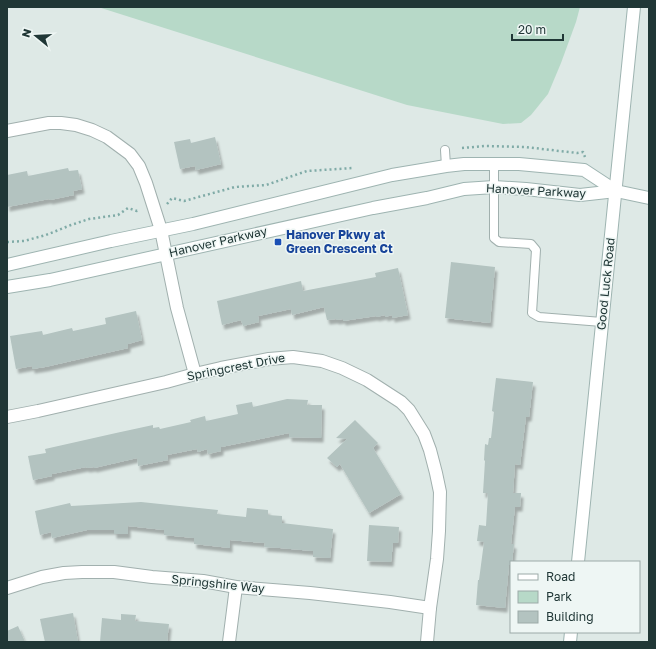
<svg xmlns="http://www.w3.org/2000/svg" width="656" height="649" font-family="'Golos Text',sans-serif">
  <defs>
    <filter id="shadow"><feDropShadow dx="2.5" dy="4.5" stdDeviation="1" flood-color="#0004"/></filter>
  </defs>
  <rect width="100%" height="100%" fill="#dee9e6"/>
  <path fill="#b7d9c8" d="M98 7H580L576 22 561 63 548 94 531 115 521 123 503 124 407 105Z"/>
  <g fill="#b3c3c0" filter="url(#shadow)">
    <path d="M215 137 221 164 196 170 195 166 180 169 174 142 190 139 191 143Z"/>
    <path d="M68 168 69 171 78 170 82 189 73 191 74 195 50 200 49 199 7 207V175L27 171 28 176Z"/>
    <path d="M451 262 495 267 490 323 445 318Z"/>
    <path d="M398 268 408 315 392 318V315L385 317V315L376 317V316L343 321V319L336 320V319L327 320 324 307 292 315 291 309 258 316 259 322 243 326 241 320 222 325 217 301 301 281 303 291 376 277 375 273Z"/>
    <path d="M136 311 142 340 128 344V348L45 367 32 369V366L16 369 10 336 42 331 43 335 72 328 73 331 106 324 105 318Z"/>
    <path d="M496 378 533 382 529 417H526L520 465 515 464 513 493H521L520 507H515L511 544H514L512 562H511V565H509L505 608 476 605 478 580H479L484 542 477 541 479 525 486 526 488 493H483L485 461 484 460 485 444 488 445 489 438H491L494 412 492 411Z"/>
    <path d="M287 399 308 400 307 405H322L321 438 289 437V433L221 447V451L208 454 207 449 198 452 197 449 167 455 168 460 138 466 137 458 94 468V467L87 468 86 467 52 474V476L33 480 28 456 46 453 45 449 116 433 153 425V428L159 427 160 429 191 422 190 420 205 416 206 421 238 414 236 405 252 402 253 407Z"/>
    <path d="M355 420 378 443 373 448 401 494 369 513 340 464 337 467 327 458 347 439 336 438Z"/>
    <path d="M141 502 218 510 217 514 246 517 247 508 268 510V515L282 516V523L333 529 330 558 313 557V551L280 548 264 547 265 543 230 540V548L194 544V538L164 535V530L128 526V534H114V530H87L52 538 51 532 40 535 35 511 70 503 71 506Z"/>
    <path d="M369 525 399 527 398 543H393L391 562 367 561Z"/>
    <path d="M73 613 78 642H45L40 619Z"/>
    <path d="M121 614 136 615 135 621 169 624 167 642H100L102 618 121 620Z"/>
    <path d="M18 626 25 642H7V631Z"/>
  </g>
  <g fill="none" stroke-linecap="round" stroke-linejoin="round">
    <g stroke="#a1b0ae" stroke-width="10">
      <g id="lane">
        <path d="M445 150 446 166"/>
        <path d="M494 164V238L499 242 531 244 536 250 532 313 539 317 602 322"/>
      </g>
    </g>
    <g stroke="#a1b0ae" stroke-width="14">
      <g id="street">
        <path d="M7 131 49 123H61L76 125 92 130 107 137 130 154 139 166 146 183 161 230 177 308 195 374"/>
        <path d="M7 417 38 411 166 382 195 374 221 368 269 359 293 357 322 361 342 368 367 380 401 402 409 410 424 434 430 450 436 473 440 492 439 531 437 559 430 608 427 642"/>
        <path d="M7 588 42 577 64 573 82 572H114L152 577 203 581 236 587 310 593 390 602 430 608"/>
        <path d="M229 642 236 587"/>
      </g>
    </g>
    <g stroke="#9eb4b1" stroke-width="14">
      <g id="secondary">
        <path d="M7 265 111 241 193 224 392 175 446 166 464 164H519L584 170 616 191"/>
        <path d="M7 287 50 280 373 208 427 198 464 189 494 187 526 189 580 195 616 191 649 198"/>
        <path d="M578 562C596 377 616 192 634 7"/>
        <path d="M570 642 571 632"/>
      </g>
    </g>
    <g stroke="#80aba7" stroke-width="2.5" stroke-dasharray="2 3" stroke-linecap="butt">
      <path d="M462 148 485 146 525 147 577 153 583 152 585 157"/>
      <path d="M167 204 172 198 184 201 235 187 266 185 307 171 353 168"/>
      <path d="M7 242 24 241 46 235 71 225 89 219 118 215 128 208 137 211 139 210"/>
    </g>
    <use href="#lane" stroke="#fff" stroke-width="8"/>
    <use href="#street" stroke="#fff" stroke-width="12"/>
    <use href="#secondary" stroke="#fff" stroke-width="12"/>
  </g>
  <rect fill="#1a4fb4" stroke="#eef6f4" stroke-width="1.5" x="274" y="238" width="8" height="8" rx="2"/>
  <g text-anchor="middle" stroke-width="3" stroke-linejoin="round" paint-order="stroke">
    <g font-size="12" fill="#203736" stroke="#eef6f4">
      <text transform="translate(536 191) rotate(3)" y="4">Hanover Parkway</text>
      <text transform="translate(218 242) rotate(-13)" y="4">Hanover Parkway</text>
      <text transform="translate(606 284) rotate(-84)" y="4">Good Luck Road</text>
      <text transform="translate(236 367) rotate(-11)" y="4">Springcrest Drive</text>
      <text transform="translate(218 584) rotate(6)" y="4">Springshire Way</text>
    </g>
    <g font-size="12" font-weight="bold" fill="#164399" stroke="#eef6f4" text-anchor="start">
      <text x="286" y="239">Hanover Pkwy at<tspan x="286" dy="14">Green Crescent Ct</tspan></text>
    </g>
  </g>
  <rect width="656" height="649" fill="none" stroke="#203736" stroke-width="16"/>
  <rect x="510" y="561" width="130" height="72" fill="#eef6f4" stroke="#9caaa8"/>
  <rect x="518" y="574" width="20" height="6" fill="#ffffff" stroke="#9caaa8"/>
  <text x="546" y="581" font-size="12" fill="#203736">Road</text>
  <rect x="518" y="591" width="20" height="12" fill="#b7d9c8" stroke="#9caaa8"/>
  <text x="546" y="601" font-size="12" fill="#203736">Park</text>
  <rect x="518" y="611" width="20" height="12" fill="#b3c3c0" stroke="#9caaa8"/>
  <text x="546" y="621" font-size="12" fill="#203736">Building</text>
  <g transform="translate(36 36) rotate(288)" stroke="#eef6f4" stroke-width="3" paint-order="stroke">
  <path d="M0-3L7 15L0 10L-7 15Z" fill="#203736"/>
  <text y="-6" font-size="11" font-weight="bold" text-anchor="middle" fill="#203736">N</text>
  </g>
  <path d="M512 34v6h51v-6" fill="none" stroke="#203736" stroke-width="2"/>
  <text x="518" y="34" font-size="12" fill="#203736" stroke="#eef6f4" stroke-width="3" paint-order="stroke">20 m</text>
</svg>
